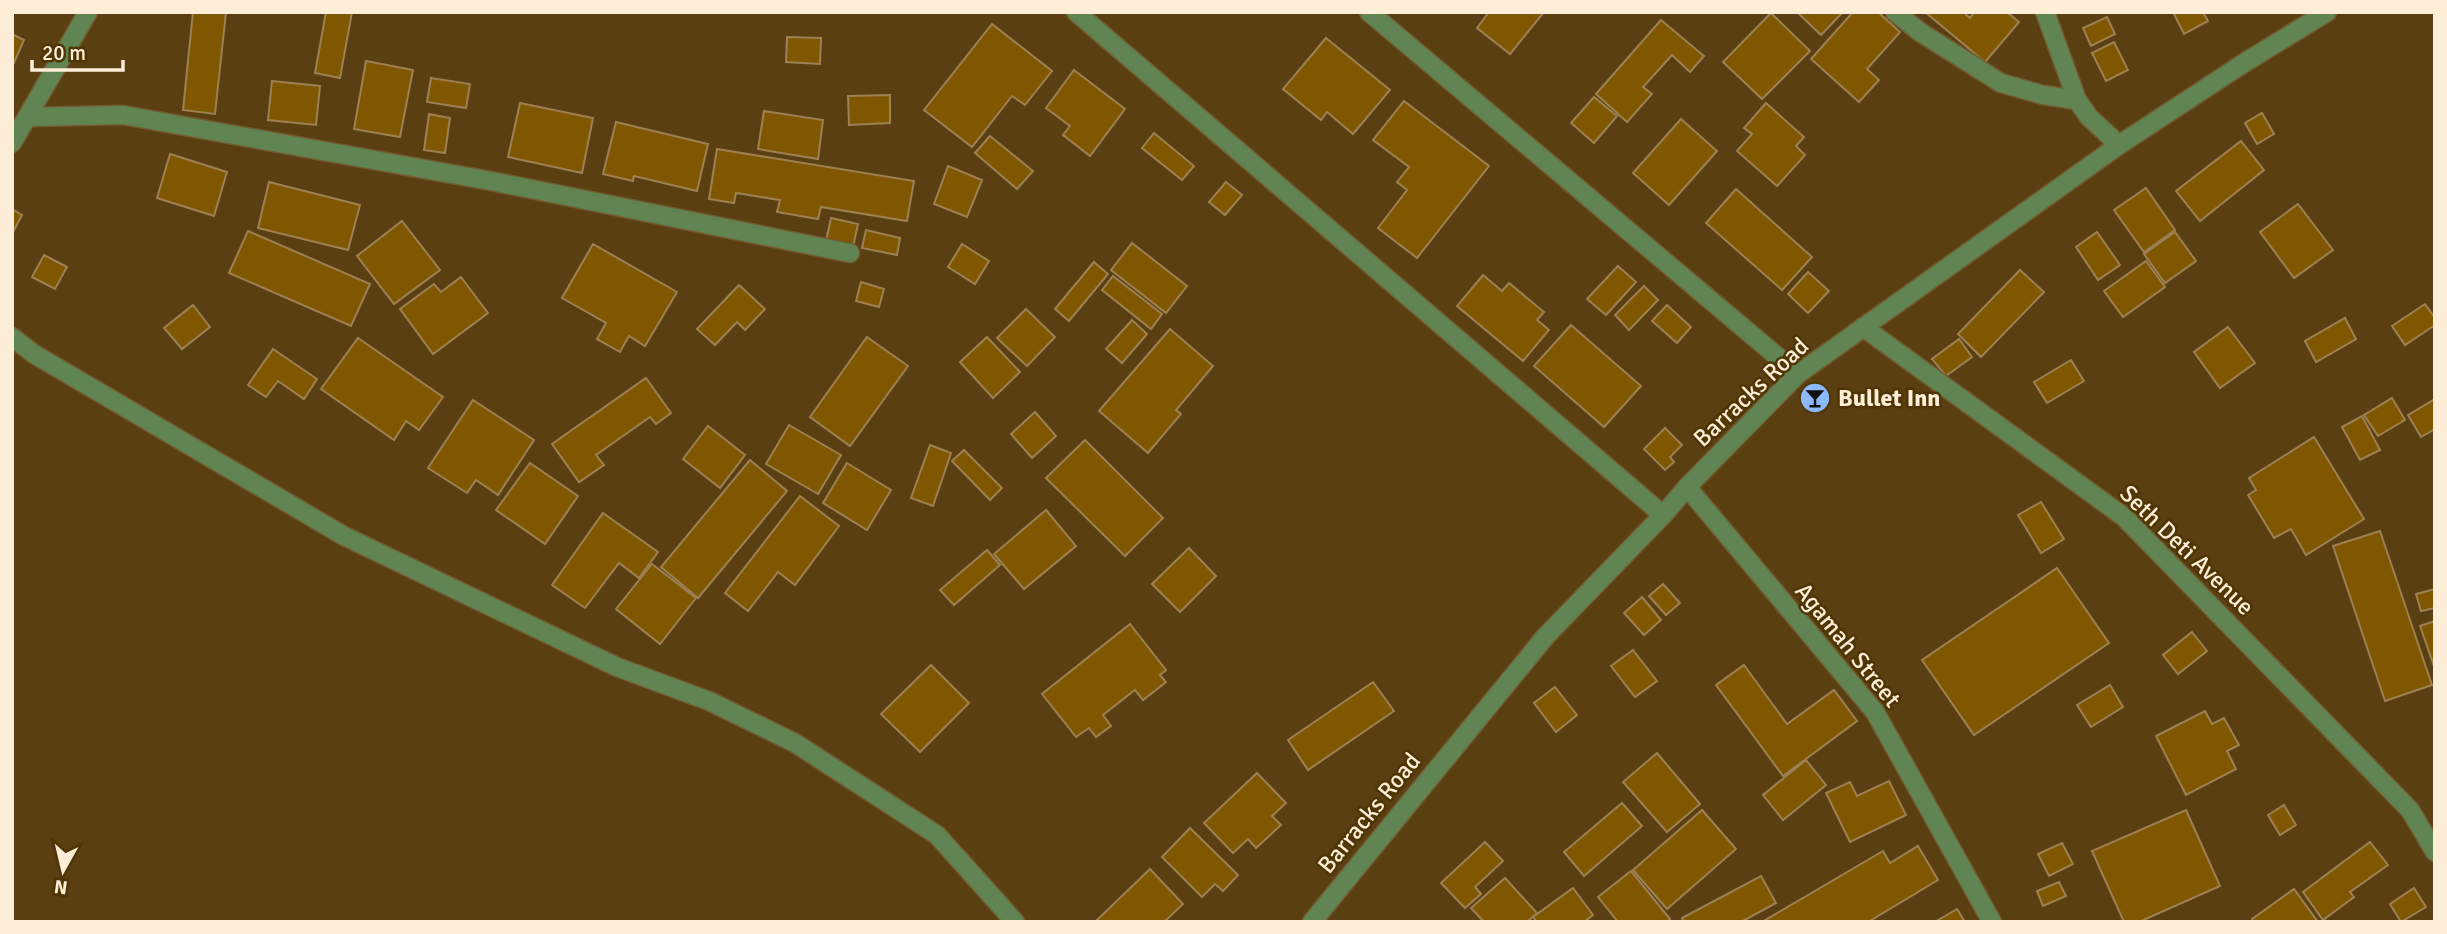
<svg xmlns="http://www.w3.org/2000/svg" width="2447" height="934" font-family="Signika,sans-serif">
  <rect width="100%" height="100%" fill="#593f11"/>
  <g fill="#805701" stroke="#9d8053" stroke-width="2">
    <path d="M193 12H226L215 114 183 110Z"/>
    <path d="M326 12H352L340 78 315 73Z"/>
    <path d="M1489 12H1544L1510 54 1477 28Z"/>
    <path d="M1797 12H1843L1821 35Z"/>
    <path d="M1853 12H1878L1900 32 1867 69 1879 80 1859 102 1811 59Z"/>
    <path d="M1925 12H1963L1970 18 1974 12H2007L2019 22 1985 62Z"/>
    <path d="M2173 12H2203L2208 21 2184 34Z"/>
    <path d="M1771 13 1810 51 1762 99 1723 62Z"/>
    <path d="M2107 17 2115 34 2091 46 2083 28Z"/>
    <path d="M1661 20 1704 56 1690 72 1672 55 1643 87 1652 94 1627 122 1596 94Z"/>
    <path d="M992 24 1052 71 1025 105 1012 96 972 147 924 110Z"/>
    <path d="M12 34 24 40 14 63 12 62Z"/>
    <path d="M787 37 821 38 820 64 786 62Z"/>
    <path d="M1326 38 1390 90 1353 134 1327 112 1321 120 1283 89Z"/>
    <path d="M2114 42 2128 70 2106 81 2092 53Z"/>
    <path d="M366 61 413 70 400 137 354 129Z"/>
    <path d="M1074 70 1125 109 1090 156 1063 135 1070 126 1046 108Z"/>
    <path d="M431 78 470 84 466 108 427 102Z"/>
    <path d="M272 81 320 86 316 125 268 120Z"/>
    <path d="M890 95V123L849 125 848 96Z"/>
    <path d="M1594 97 1617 116 1594 143 1571 123Z"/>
    <path d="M1404 101 1489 166 1417 258 1378 228 1407 190 1397 182 1409 167 1373 140Z"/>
    <path d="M520 103 593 118 582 173 508 157Z"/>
    <path d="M1766 103 1804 137 1796 146 1805 155 1777 186 1737 151 1752 134 1744 128Z"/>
    <path d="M764 111 823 120 818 159 758 149Z"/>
    <path d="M2262 113 2274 134 2257 144 2245 123Z"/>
    <path d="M429 114 450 118 445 153 424 150Z"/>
    <path d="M1681 119 1717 151 1669 205 1633 173Z"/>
    <path d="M616 122 708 144 697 191 634 176 633 181 603 174Z"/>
    <path d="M1154 133 1194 166 1182 180 1142 148Z"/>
    <path d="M990 136 1033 171 1017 189 975 153Z"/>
    <path d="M2241 141 2264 170 2200 221 2176 191Z"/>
    <path d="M717 149 914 181 907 221 821 207 818 219 777 212 780 200 736 193 734 203 709 199Z"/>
    <path d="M170 154 227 172 214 216 157 198Z"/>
    <path d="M948 166 982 180 967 217 934 204Z"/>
    <path d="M269 182 360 205 348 250 258 228Z"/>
    <path d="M1226 182 1242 195 1225 215 1209 202Z"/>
    <path d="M2146 188 2175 230 2144 252 2114 210Z"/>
    <path d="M1736 189 1812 257 1782 290 1706 223Z"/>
    <path d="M2298 204 2333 250 2294 278 2260 232Z"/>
    <path d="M12 209 22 215 12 234Z"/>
    <path d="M831 218 858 224 853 247 826 241Z"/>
    <path d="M402 221 440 270 394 304 357 256Z"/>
    <path d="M866 230 900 238 897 255 862 248Z"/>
    <path d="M248 231 370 284 351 326 229 273Z"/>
    <path d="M2097 232 2120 265 2098 280 2076 247Z"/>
    <path d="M2175 232 2196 261 2165 283 2144 254Z"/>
    <path d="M1132 243 1187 286 1166 313 1111 270Z"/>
    <path d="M593 244 677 292 645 346 629 336 620 352 597 339 606 323 562 298Z"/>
    <path d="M962 244 989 261 975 284 948 267Z"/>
    <path d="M44 255 67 267 55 289 32 277Z"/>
    <path d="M2146 261 2165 287 2123 317 2104 291Z"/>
    <path d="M1094 262 1108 274 1069 321 1055 309Z"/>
    <path d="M1618 266 1636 282 1606 315 1587 299Z"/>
    <path d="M2020 270 2044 292 1981 357 1958 334Z"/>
    <path d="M1808 272 1829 291 1808 313 1788 294Z"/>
    <path d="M1483 275 1502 291 1509 283 1544 312 1537 320 1549 330 1523 361 1457 306Z"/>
    <path d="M1113 276 1162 314 1151 329 1102 290Z"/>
    <path d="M461 277 488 313 433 354 400 309 434 284 441 292Z"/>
    <path d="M861 282 884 289 879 307 856 301Z"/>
    <path d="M739 285 765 309 745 330 737 322 715 345 697 329Z"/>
    <path d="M1644 286 1658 300 1629 330 1615 315Z"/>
    <path d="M2425 304 2435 318V325L2405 345 2392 326Z"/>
    <path d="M193 305 210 327 182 349 164 328Z"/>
    <path d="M1667 305 1691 327 1677 343 1652 321Z"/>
    <path d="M1026 309 1055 337 1027 366 997 338Z"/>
    <path d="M2345 318 2356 339 2316 362 2305 341Z"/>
    <path d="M1132 320 1147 334 1122 363 1106 349Z"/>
    <path d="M1571 325 1641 386 1604 427 1534 366Z"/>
    <path d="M2228 327 2255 363 2220 388 2194 352Z"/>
    <path d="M1170 329 1213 366 1176 410 1181 414 1148 453 1099 411Z"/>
    <path d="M867 337 908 366 850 446 810 417Z"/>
    <path d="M987 337 1020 372 993 398 960 362Z"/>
    <path d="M358 338 443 397 419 430 406 421 394 440 321 389Z"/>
    <path d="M1959 339 1972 357 1946 376 1932 359Z"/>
    <path d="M273 349 317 379 304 399 278 381 266 397 248 385Z"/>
    <path d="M2071 360 2084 381 2047 403 2034 382Z"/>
    <path d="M646 378 671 413 656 424 650 417 596 455 604 465 579 482 552 444Z"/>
    <path d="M2392 398 2405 420 2378 436 2364 415Z"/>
    <path d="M2435 399V429L2421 437 2408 415Z"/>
    <path d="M473 400 534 440 498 495 476 480 467 493 428 468Z"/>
    <path d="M1035 412 1056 436 1032 458 1011 434Z"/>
    <path d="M2362 416 2380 450 2360 460 2342 427Z"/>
    <path d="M789 425 841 455 818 494 766 464Z"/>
    <path d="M708 426 745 455 720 488 683 459Z"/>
    <path d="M1665 428 1682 445 1670 457 1674 462 1665 470 1644 449Z"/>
    <path d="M2314 437 2364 519 2306 555 2291 529 2274 538 2248 495 2256 490 2249 478Z"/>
    <path d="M1085 440 1163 518 1125 556 1046 478Z"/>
    <path d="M930 445 951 453 933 506 911 498Z"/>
    <path d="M964 450 1002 488 990 500 952 461Z"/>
    <path d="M750 460 787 491 698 598 661 567Z"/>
    <path d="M530 463 578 496 545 544 496 510Z"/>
    <path d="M847 463 891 490 867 530 823 503Z"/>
    <path d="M800 496 839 526 795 585 778 572 748 611 725 593Z"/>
    <path d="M2041 502 2064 539 2041 553 2018 515Z"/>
    <path d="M1046 510 1076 546 1024 589 994 554Z"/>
    <path d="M603 513 658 552 639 578 619 563 585 608 552 585Z"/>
    <path d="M2380 531 2432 685 2385 701 2333 546Z"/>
    <path d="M1189 548 1216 576 1180 612 1152 584Z"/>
    <path d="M987 550 1000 565 954 605 940 590Z"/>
    <path d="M652 564 696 598 660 644 616 609Z"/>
    <path d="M2057 568 2109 643 1974 735 1922 660Z"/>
    <path d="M1663 584 1680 603 1666 615 1649 596Z"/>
    <path d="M2435 589V608L2421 611 2416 594Z"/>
    <path d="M1642 597 1661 620 1644 635 1624 613Z"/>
    <path d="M2435 621V669L2420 626Z"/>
    <path d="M1130 624 1166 670 1160 675 1166 682 1143 700 1135 690 1103 715 1111 726 1096 737 1089 728 1076 737 1042 694Z"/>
    <path d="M2192 632 2207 651 2178 674 2163 655Z"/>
    <path d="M1633 650 1657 681 1635 697 1611 666Z"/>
    <path d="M931 665 969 703 920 752 881 714Z"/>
    <path d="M1744 665 1787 724 1834 690 1857 721 1783 776 1716 685Z"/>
    <path d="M1373 682 1394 711 1308 770 1288 740Z"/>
    <path d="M2110 685 2123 707 2091 727 2077 705Z"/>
    <path d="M1555 687 1577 715 1556 732 1534 703Z"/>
    <path d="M2205 711 2212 724 2224 718 2239 745 2227 751 2236 769 2186 795 2156 736Z"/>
    <path d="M1657 753 1700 804 1667 832 1623 782Z"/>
    <path d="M1806 760 1826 785 1783 820 1763 795Z"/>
    <path d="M1257 773 1286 803 1272 816 1281 825 1256 848 1248 839 1233 853 1204 823Z"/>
    <path d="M1889 781 1906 815 1850 842 1826 793 1850 782 1857 796Z"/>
    <path d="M1622 803 1642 826 1584 876 1564 852Z"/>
    <path d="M2284 805 2296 825 2280 835 2268 815Z"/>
    <path d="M1702 810 1736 849 1667 909 1633 870Z"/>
    <path d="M2186 810 2220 886 2139 922H2124L2092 851Z"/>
    <path d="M1190 828 1238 875 1223 891 1215 884 1202 897 1162 857Z"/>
    <path d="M1485 842 1503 861 1475 887 1481 894 1465 908 1441 883Z"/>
    <path d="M2370 842 2388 865 2350 892 2354 897 2323 920 2303 892Z"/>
    <path d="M2062 843 2073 864 2049 876 2038 854Z"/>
    <path d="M1918 846 1938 880 1868 922H1762L1883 851 1890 863Z"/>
    <path d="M1150 869 1183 904 1164 922H1095Z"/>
    <path d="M1631 871 1670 919 1667 922H1618L1598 897Z"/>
    <path d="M1761 876 1776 903 1741 922H1684L1682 918Z"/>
    <path d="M1505 878 1537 913 1527 922H1484L1471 908Z"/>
    <path d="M2059 882 2066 896 2043 906 2037 891Z"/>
    <path d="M1573 888 1593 915 1584 922H1537L1533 917Z"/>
    <path d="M2414 888 2426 907 2401 922 2390 904Z"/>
    <path d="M2294 889 2318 922H2254L2252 919Z"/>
    <path d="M1957 909 1965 922H1935Z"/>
  </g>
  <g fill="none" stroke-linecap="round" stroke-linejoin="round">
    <g stroke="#735b31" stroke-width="21">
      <g id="minor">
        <path d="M1076 12 1663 515"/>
        <path d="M1369 12 1798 374"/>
        <path d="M1895 12 1920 32 2001 83 2043 95 2077 100"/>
        <path d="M2045 12 2077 100 2089 117 2119 145"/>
        <path d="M28 117 123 115 491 181 850 253"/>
        <path d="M12 143 88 12"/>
        <path d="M1863 327 2124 517 2410 810 2435 852"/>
        <path d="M12 337 34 354 344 536 617 667 709 701 795 743 937 835 1015 922"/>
        <path d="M1687 487 1875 712 1992 922"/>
        <path d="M1312 922 1545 637 1663 515 1687 487 1798 374 2119 145 2244 63 2327 12"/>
      </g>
    </g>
    <use href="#minor" stroke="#608553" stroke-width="18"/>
  </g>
  <defs>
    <g id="bar-disc" transform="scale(1.575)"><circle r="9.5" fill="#8bb9fc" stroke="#4e3503"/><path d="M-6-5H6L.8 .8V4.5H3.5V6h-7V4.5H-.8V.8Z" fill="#111"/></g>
  </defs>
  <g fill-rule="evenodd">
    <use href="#bar-disc" x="1815" y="398"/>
  </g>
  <g text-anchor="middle" stroke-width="5" stroke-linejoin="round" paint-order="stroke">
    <g font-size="24" fill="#feeed7" stroke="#4e3503">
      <text transform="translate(1751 392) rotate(-43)" y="8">Barracks Road</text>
      <text transform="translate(2187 550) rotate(44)" y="8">Seth Deti Avenue</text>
      <text transform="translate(1848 645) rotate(51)" y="8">Agamah Street</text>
      <text transform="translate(1369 813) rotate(-51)" y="8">Barracks Road</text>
    </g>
    <g font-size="24" font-weight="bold" fill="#feeed7" stroke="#4e3503" text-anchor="start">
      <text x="1838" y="406">Bullet Inn</text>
    </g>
  </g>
  <rect width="2447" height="934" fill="none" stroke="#feeed7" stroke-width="28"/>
  <g transform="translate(63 871) rotate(188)" stroke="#4e3503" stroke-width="5" paint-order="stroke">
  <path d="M0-5L12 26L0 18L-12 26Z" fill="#feeed7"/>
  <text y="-10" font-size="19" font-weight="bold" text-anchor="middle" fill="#feeed7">N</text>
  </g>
  <path d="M32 60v10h91v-10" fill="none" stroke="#feeed7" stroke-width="3.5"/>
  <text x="42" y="60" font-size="21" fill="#feeed7" stroke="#4e3503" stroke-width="5" paint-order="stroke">20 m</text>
</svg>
